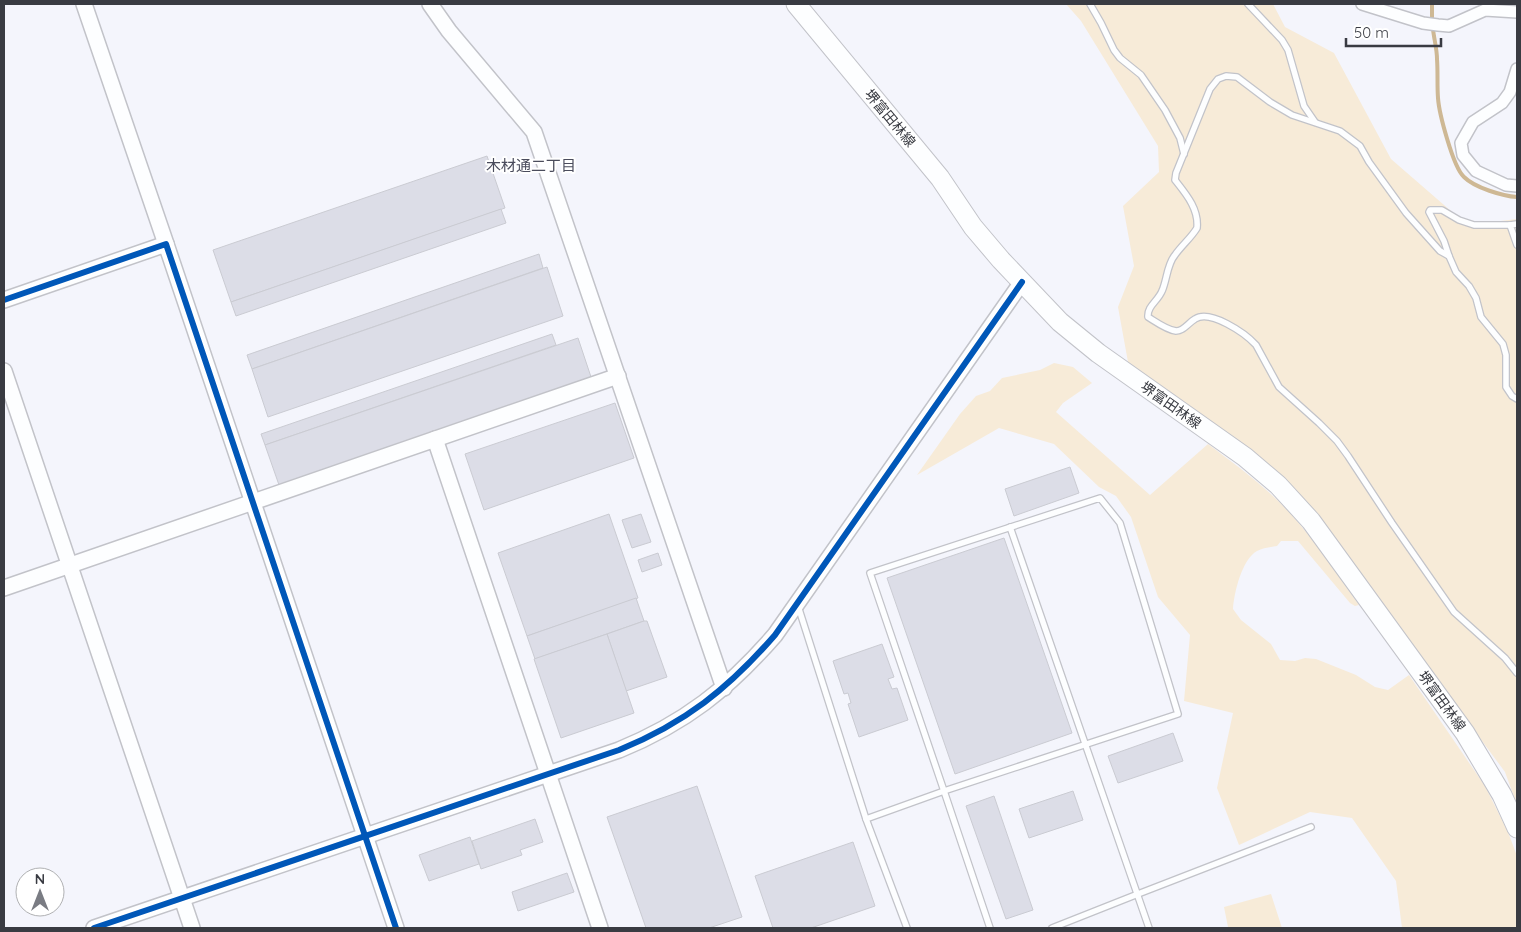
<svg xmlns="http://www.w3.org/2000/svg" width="1521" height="932" font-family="Quicksand,'Noto Sans JP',sans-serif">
  <rect width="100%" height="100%" fill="#f4f5fc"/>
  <g fill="#f7ebd8">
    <path d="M1066 4H1273L1285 27 1334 53 1391 159 1459 218 1484 223 1517 219V805L1505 772 1356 571 1215 425 1128 362 1118 307 1134 266 1123 206 1159 172 1158 146 1081 21Z"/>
    <path d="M1054 363 1073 367 1092 383 1063 403 1056 412 1150 495 1208 444C1236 465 1266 487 1290 513 1316 542 1337 574 1359 605L1355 606 1350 603 1298 541H1281L1277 546C1271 547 1263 548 1257 551 1242 559 1234 593 1233 609L1241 620 1271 644 1280 660 1295 661 1305 658 1316 659 1356 675 1375 687 1388 690 1409 675 1485 786 1508 832 1517 856V928H1402L1396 881 1352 818 1310 812 1239 845 1217 788 1233 713 1184 701 1190 635 1158 597 1131 517 1116 496 1099 487 1054 444 999 428 917 475 960 414 976 396 990 391 1002 378 1040 370Z"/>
    <path d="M1271 894 1282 928H1227L1228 927 1224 907Z"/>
  </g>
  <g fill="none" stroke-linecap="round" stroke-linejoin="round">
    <g stroke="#ceb894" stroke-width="4">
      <path d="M1432 4V22"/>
      <path d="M1433 29C1434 39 1437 49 1437 59 1438 72 1437 85 1438 98 1439 113 1453 167 1464 177 1475 188 1503 196 1517 197"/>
    </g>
  </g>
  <g fill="#dcdde7" stroke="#cacbd2">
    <path d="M487 156 505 208 231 302 213 250Z"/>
    <path d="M501 209 506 223 236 316 231 302Z"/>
    <path d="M539 254 543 268 252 369 247 355Z"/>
    <path d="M547 267 563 316 268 417 252 369Z"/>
    <path d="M552 334 556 345 265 445 261 434Z"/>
    <path d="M578 338 591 377 279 485 265 445Z"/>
    <path d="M615 403 634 458 484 510 465 454Z"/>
    <path d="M1070 467 1079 493 1014 516 1005 489Z"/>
    <path d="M609 514 638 598 527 636 498 553Z"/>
    <path d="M641 514 651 542 632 548 622 520Z"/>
    <path d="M1004 538 1072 733 955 774 887 578Z"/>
    <path d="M658 553 662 565 642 572 638 560Z"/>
    <path d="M636 598 644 621 535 659 527 636Z"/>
    <path d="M644 621H647L667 677 626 691 607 634Z"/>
    <path d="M607 634 634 713 561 738 534 659Z"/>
    <path d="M882 644 894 677 888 679 892 689 897 688 908 720 859 737 848 704 851 703 848 693 844 694 833 661Z"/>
    <path d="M1173 733 1183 761 1118 783 1108 756Z"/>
    <path d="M697 786 742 917 709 928H646L607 817Z"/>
    <path d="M1073 791 1083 820 1029 838 1019 809Z"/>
    <path d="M994 796 1033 910 1006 919 966 806Z"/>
    <path d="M535 819 543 842 520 850 522 855 481 869 472 841Z"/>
    <path d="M470 837 479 864 429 881 419 855Z"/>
    <path d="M853 842 875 906 811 928H773L755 876Z"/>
    <path d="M567 873 574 892 518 911 512 892Z"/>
  </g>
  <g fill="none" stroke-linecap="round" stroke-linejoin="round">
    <g stroke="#c2c3c9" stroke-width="8">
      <g id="service">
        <path d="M1090 4 1101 23 1114 50 1120 58 1141 75 1165 110 1180 138 1184 154"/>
        <path d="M1248 4 1282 40 1288 50 1304 106 1315 122"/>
        <path d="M1517 224 1510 225 1517 245"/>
        <path d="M1449 256 1444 241 1429 212 1430 210H1442L1459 220 1474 225H1510"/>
        <path d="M1517 399 1512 396 1506 387V355L1503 344 1481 317 1476 298 1469 286 1456 272 1449 256 1440 251 1406 213 1369 162 1360 146 1340 131 1292 115 1270 102 1237 77 1226 76 1218 79 1210 89 1176 173 1175 180C1186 194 1199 209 1197 228 1191 238 1182 245 1175 255 1167 264 1167 280 1162 291 1158 301 1147 306 1148 317 1156 322 1167 330 1176 331 1184 331 1188 323 1195 319 1210 309 1245 333 1256 345L1279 387 1319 423 1337 441 1348 456 1392 523 1454 612 1505 658 1517 673"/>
        <path d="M1100 498 1120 523 1178 714 944 791 870 573Z"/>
        <path d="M1010 527 1149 928"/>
        <path d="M798 606 866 819 907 928"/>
        <path d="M866 819 944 791 990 928"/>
        <path d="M1052 928 1138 894 1311 827"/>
      </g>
    </g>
    <g stroke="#c2c3c9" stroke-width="14">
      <g id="minor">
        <path d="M1362 4 1423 23 1438 25 1449 26 1485 10 1517 12"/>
        <path d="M1517 69 1510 92 1502 103 1473 122 1461 143 1463 155 1476 171 1506 185 1517 186"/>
      </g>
    </g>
    <g stroke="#c2c3c9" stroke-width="18">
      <g id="tertiary">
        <path d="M84 4 166 244"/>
        <path d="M430 4 449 31 534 132 724 688"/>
        <path d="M4 300 166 244 396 928"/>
        <path d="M4 371 192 928"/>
        <path d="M435 439 600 928"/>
        <path d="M4 588 618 376"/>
        <path d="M94 928 619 750C685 723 728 689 775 635L1022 282"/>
      </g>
    </g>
    <g stroke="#c2c3c9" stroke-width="21">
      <path id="primary" d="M796 4 940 178 973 227 1001 260 1060 322 1098 353 1245 457 1278 485 1311 521 1465 733 1502 795 1517 828"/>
    </g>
    <use href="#service" stroke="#fdfeff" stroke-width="5.5"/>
    <use href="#minor" stroke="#fdfeff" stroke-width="11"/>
    <use href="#tertiary" stroke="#fdfeff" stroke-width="15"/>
    <use href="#primary" stroke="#fdfeff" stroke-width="19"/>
    <g stroke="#fff" stroke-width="9">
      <g id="cycleway">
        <path d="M4 300 166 244 396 928"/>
        <path d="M94 928 619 750C685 723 728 689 775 635L1022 282"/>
      </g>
    </g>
    <use href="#cycleway" stroke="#0057b8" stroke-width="6"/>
  </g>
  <g text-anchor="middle" stroke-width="4" stroke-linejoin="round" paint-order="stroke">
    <g font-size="14" fill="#393b42" stroke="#fff">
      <text transform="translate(890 118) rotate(50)" y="5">堺富田林線</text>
      <text transform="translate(1171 405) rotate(35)" y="5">堺富田林線</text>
      <text transform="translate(1442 701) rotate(54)" y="5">堺富田林線</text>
    </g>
    <g font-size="15" fill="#4a4c5c" stroke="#fff">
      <text x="531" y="171">木材通二丁目</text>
    </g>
  </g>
  <rect width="1521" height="932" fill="none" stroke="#393b42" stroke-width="10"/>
  <g transform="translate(40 892)"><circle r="24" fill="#ffffff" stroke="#b0b1b3"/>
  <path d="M0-4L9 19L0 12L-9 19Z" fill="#7a7c83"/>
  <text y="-8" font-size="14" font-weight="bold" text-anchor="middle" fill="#393b42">N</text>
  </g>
  <path d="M1346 38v8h95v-8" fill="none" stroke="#393b42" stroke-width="2.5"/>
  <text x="1354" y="38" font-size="15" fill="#393b42" stroke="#ffffff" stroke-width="4" paint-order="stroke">50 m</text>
</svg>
